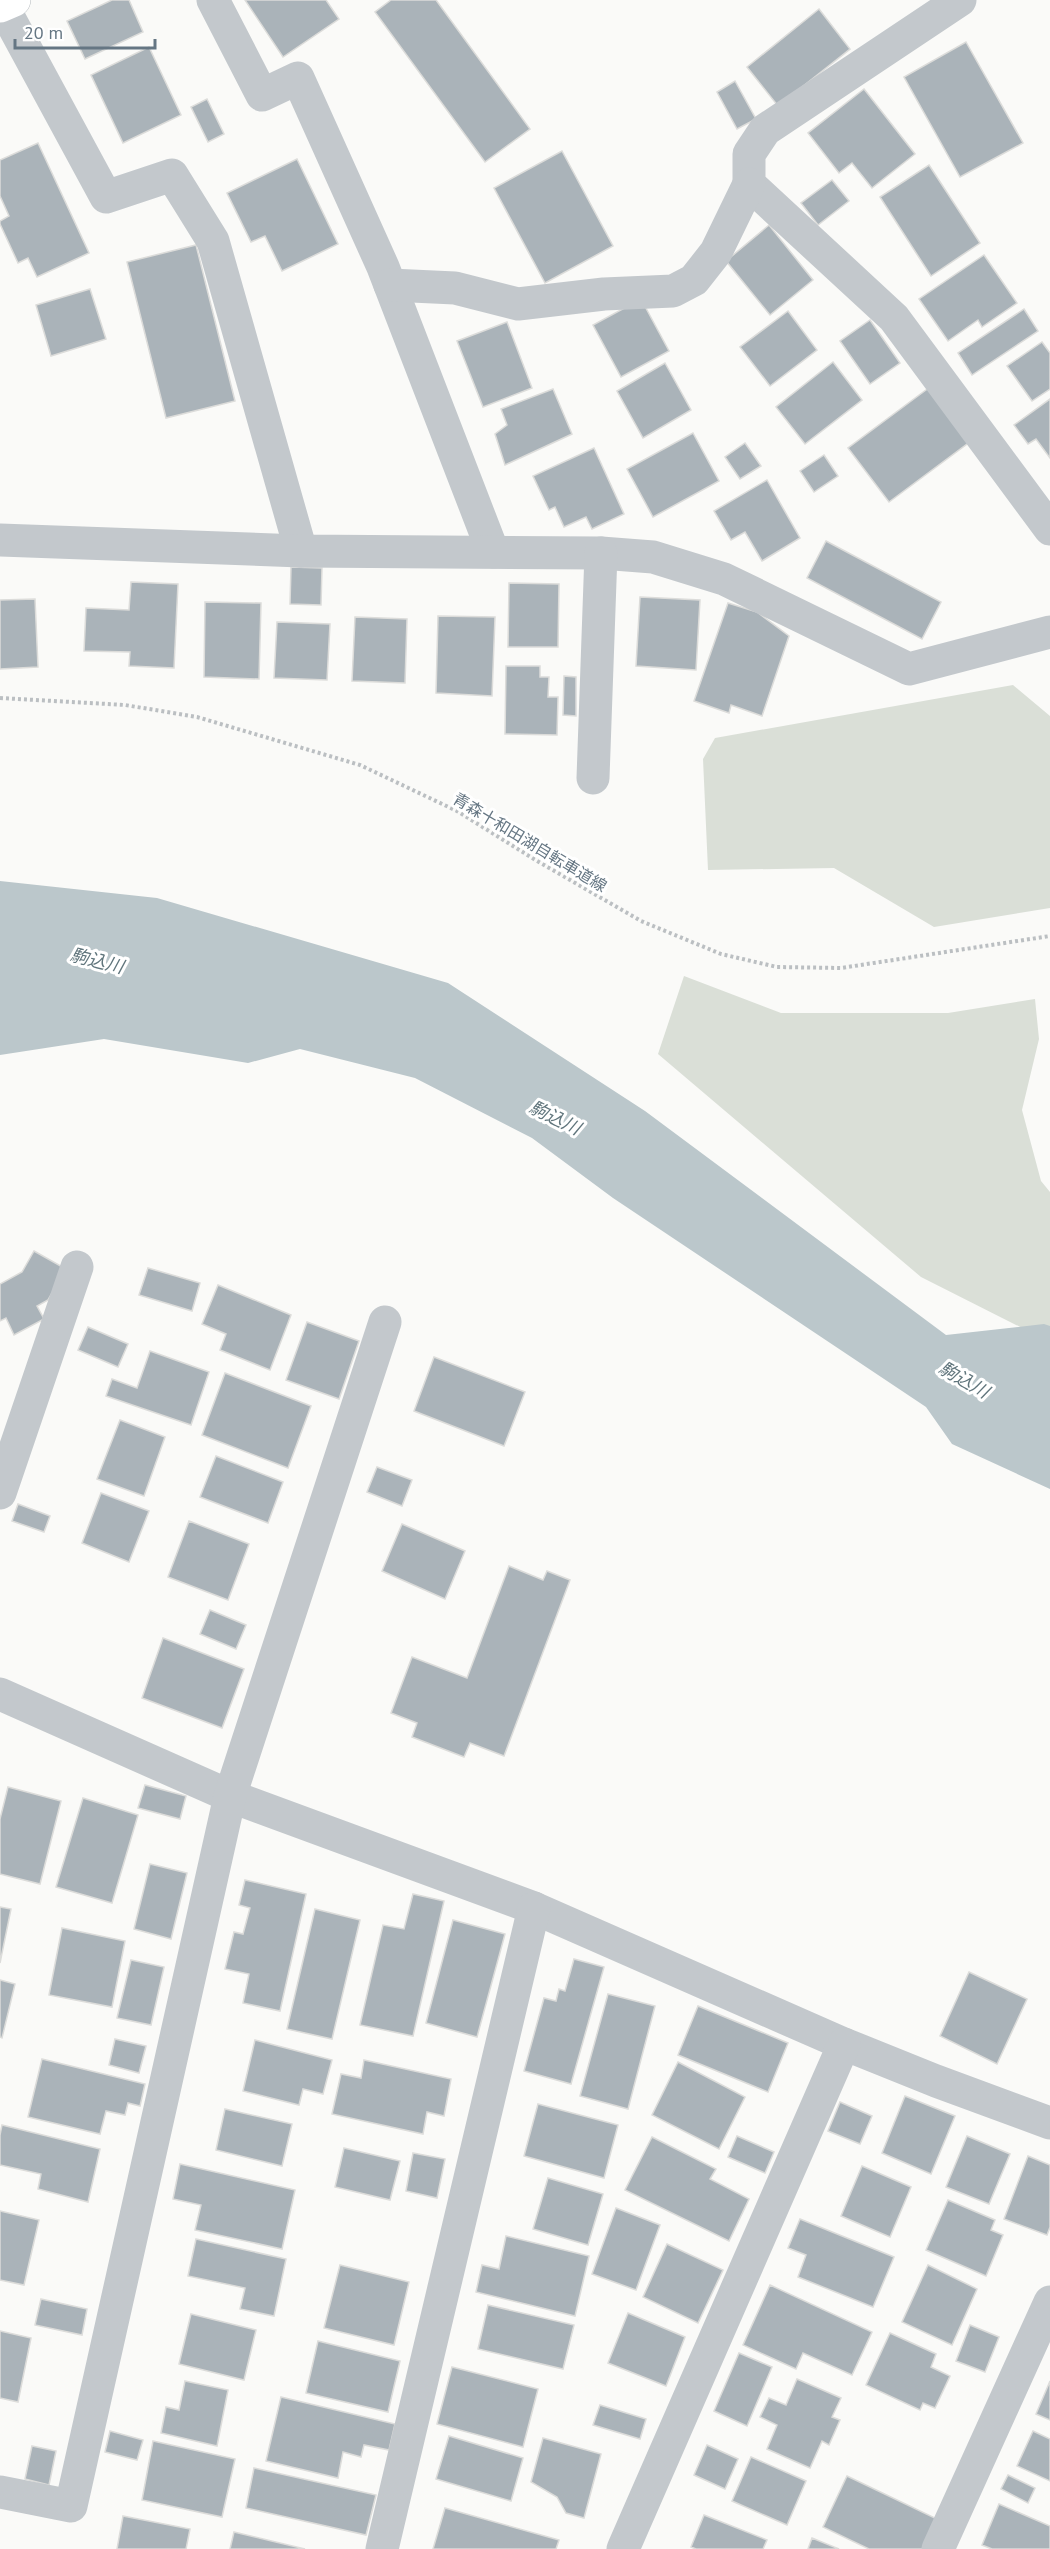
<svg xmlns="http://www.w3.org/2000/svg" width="1050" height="2549" font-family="'PT Sans','Noto Sans JP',sans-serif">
  <rect width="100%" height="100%" fill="#fafaf8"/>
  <g fill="#dadfd7">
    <path d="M1013 685 1050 716V908L934 927 834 868 708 870 703 759 715 738Z"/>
    <path d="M684 976 781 1013H948L1035 999 1039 1039 1022 1110 1041 1181 1050 1192V1342L921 1277 658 1054Z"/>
  </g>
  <path fill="#bbc7cb" d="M0 881 157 898 448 983 645 1111 946 1335 1044 1324 1050 1326V1489L952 1444 926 1407 613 1198 532 1138 415 1078 300 1049 248 1063 104 1039 0 1055Z"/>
  <g fill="#aab3b9" stroke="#dcdcda" stroke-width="1.5">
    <path d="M112 0H129L143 32 85 59 67 21Z"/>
    <path d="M245 0H326L339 19 283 57Z"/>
    <path d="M391 0H436L530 129 485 162 375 12Z"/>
    <path d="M819 9 850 49 778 106 747 67Z"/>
    <path d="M966 42 1023 143 960 177 904 77Z"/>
    <path d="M149 47 181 115 123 143 91 75Z"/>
    <path d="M735 81 756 119 737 129 717 92Z"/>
    <path d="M864 89 915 154 872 188 852 163 839 173 808 133Z"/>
    <path d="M207 99 224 134 208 142 191 107Z"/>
    <path d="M38 143 89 253 37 277 28 258 18 263 0 224V221L9 216 0 196V160Z"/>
    <path d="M562 151 613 246 545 283 494 188Z"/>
    <path d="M297 159 338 244 282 271 265 236 251 242 227 193Z"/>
    <path d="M929 165 980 243 931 276 880 197Z"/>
    <path d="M832 180 849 201 818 225 801 203Z"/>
    <path d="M769 225 813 280 770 315 726 261Z"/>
    <path d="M196 245 235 401 166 418 127 262Z"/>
    <path d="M984 255 1017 303 982 327 978 320 948 341 919 299Z"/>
    <path d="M90 289 106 339 51 356 36 305Z"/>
    <path d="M641 299 669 351 621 377 593 325Z"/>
    <path d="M1024 309 1038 331 972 375 958 353Z"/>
    <path d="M788 311 817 350 770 386 740 347Z"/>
    <path d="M870 320 900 363 870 384 840 341Z"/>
    <path d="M507 322 532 388 483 407 457 341Z"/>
    <path d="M1042 342 1050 353V389L1032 401 1007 366Z"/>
    <path d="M833 362 862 400 805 444 776 407Z"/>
    <path d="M665 363 691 410 643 438 617 391Z"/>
    <path d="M930 387 971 441 889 502 848 448Z"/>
    <path d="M553 389 572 434 505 465 495 434 507 425 501 409Z"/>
    <path d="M1050 399V458L1036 439 1028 444 1014 425Z"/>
    <path d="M693 433 719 481 653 517 627 469Z"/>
    <path d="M745 443 761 466 740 479 725 457Z"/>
    <path d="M594 448 624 514 592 529 586 517 564 527 555 507 549 510 533 476Z"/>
    <path d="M824 455 838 476 814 492 800 471Z"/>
    <path d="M767 480 800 538 762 561 745 532 731 540 714 511Z"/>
    <path d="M826 541 941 602 922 639 807 578Z"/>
    <path d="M291 567 322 568 321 605 290 604Z"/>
    <path d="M131 582 178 584 174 668 129 666 130 652 84 651 86 608 129 610Z"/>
    <path d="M509 583 559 584 558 647H508Z"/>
    <path d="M640 597 700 600 696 670 636 666Z"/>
    <path d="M35 599 38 667 0 669V600Z"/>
    <path d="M205 602 261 603 259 679 204 677Z"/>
    <path d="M728 603 757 612 789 636 762 716 731 705 729 713 694 701Z"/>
    <path d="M438 616 495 617 492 696 436 693Z"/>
    <path d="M355 617 407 619 405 683 352 681Z"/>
    <path d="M277 622 330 624 327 680 274 678Z"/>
    <path d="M506 666H540V677H549L548 697H558L557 735 505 734Z"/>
    <path d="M564 676 576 677V716L563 715Z"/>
    <path d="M34 1251 66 1269 48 1300 37 1306 44 1319 14 1335 6 1318 0 1321V1284L22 1272Z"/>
    <path d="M148 1268 200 1283 192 1311 139 1295Z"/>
    <path d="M218 1285 291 1315 270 1370 220 1350 226 1334 202 1324Z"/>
    <path d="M307 1322 359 1341 339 1399 286 1380Z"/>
    <path d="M88 1327 128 1344 118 1367 78 1350Z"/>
    <path d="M150 1351 209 1372 191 1425 106 1396 112 1379 137 1388Z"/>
    <path d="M434 1357 525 1392 504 1446 414 1411Z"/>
    <path d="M225 1373 311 1406 288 1468 202 1435Z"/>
    <path d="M120 1420 165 1437 144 1496 97 1479Z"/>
    <path d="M216 1456 283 1482 268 1523 200 1497Z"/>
    <path d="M377 1467 412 1480 402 1506 367 1492Z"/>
    <path d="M101 1493 149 1511 129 1562 82 1543Z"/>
    <path d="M18 1504 50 1516 44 1532 12 1521Z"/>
    <path d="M189 1521 249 1544 228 1600 168 1577Z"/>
    <path d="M402 1524 465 1551 445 1599 382 1571Z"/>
    <path d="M509 1566 543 1580 547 1571 570 1580 504 1756 470 1743 464 1757 412 1737 417 1723 391 1713 412 1657 467 1678Z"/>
    <path d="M210 1610 246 1625 236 1649 200 1634Z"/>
    <path d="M163 1638 244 1669 222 1728 142 1698Z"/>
    <path d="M145 1785 186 1796 180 1819 138 1808Z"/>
    <path d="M8 1787 61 1801 40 1884 0 1874V1819Z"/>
    <path d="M83 1798 138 1815 112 1903 56 1887Z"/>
    <path d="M150 1864 187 1873 171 1939 134 1929Z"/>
    <path d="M245 1880 306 1894 280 2011 243 2003 249 1974 225 1969 234 1932 243 1934 250 1908 239 1905Z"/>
    <path d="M413 1894 444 1901 413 2036 360 2025 383 1925 404 1929Z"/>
    <path d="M0 1907 11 1909 0 1963Z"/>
    <path d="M315 1909 360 1920 332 2039 287 2029Z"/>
    <path d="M453 1920 505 1934 477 2037 426 2023Z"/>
    <path d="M62 1928 125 1941 112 2007 49 1995Z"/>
    <path d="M574 1959 604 1967 571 2084 524 2071 544 1998 556 2001 559 1989 565 1991Z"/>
    <path d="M131 1960 164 1967 151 2025 117 2018Z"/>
    <path d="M969 1972 1027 1999 997 2064 940 2036Z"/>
    <path d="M0 1980 15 1984 2 2038 0 2037Z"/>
    <path d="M608 1994 655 2006 628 2109 580 2096Z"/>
    <path d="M698 2006 788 2043 768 2092 678 2055Z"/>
    <path d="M115 2039 146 2046 139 2073 109 2065Z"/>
    <path d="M255 2040 332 2060 323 2094 303 2089 299 2105 243 2091Z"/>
    <path d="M42 2059 145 2084 140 2106 128 2103 125 2115 106 2111 100 2134 28 2117Z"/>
    <path d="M364 2060 451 2079 444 2116 427 2112 423 2134 332 2114 341 2074 361 2078Z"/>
    <path d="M678 2062 745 2097 719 2149 652 2115Z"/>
    <path d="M905 2096 955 2116 931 2174 882 2153Z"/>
    <path d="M840 2102 872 2116 860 2144 828 2131Z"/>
    <path d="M538 2104 618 2125 604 2178 524 2156Z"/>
    <path d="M225 2109 292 2124 282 2166 216 2150Z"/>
    <path d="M2 2125 100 2149 88 2202 38 2189 41 2174 0 2165V2135Z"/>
    <path d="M737 2136 774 2152 765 2173 728 2157Z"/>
    <path d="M967 2136 1010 2154 989 2204 946 2187Z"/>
    <path d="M652 2137 716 2169 710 2179 749 2199 729 2241 625 2190Z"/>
    <path d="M344 2148 400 2161 390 2200 335 2187Z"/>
    <path d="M413 2153 445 2159 437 2198 406 2191Z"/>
    <path d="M1028 2156 1050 2165V2227L1047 2235 1004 2219Z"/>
    <path d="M180 2164 295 2190 282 2249 195 2230 201 2205 173 2199Z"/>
    <path d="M862 2166 911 2187 890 2237 841 2216Z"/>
    <path d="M548 2178 603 2194 588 2245 533 2229Z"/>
    <path d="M948 2200 995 2220 991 2230 1003 2235 986 2276 926 2250Z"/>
    <path d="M616 2208 660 2225 636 2290 592 2274Z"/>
    <path d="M0 2211 39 2220 24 2285 0 2280Z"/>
    <path d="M800 2219 894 2257 873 2307 798 2277 806 2255 788 2248Z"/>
    <path d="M506 2236 589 2256 575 2316 476 2292 482 2265 499 2269Z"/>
    <path d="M196 2239 286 2259 274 2316 240 2309 245 2288 188 2276Z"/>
    <path d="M667 2244 723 2270 698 2323 643 2297Z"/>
    <path d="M340 2265 409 2282 394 2345 324 2328Z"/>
    <path d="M928 2265 977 2289 952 2345 902 2322Z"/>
    <path d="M770 2285 872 2332 852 2375 803 2353 796 2369 743 2345Z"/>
    <path d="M41 2299 87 2309 82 2335 35 2325Z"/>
    <path d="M488 2305 574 2325 563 2369 478 2349Z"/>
    <path d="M628 2313 685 2337 666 2386 608 2363Z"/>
    <path d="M191 2314 256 2330 244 2380 179 2364Z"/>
    <path d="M970 2325 999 2337 985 2372 956 2361Z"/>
    <path d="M0 2331 31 2338 18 2402 0 2398Z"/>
    <path d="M890 2333 936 2354 931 2367 950 2376 935 2408 923 2403 920 2410 866 2385Z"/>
    <path d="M318 2341 400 2361 388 2412 306 2393Z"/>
    <path d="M739 2353 772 2367 747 2426 714 2411Z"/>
    <path d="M452 2367 538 2389 523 2447 437 2424Z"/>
    <path d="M797 2379 841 2398 832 2417 840 2420 829 2445 822 2441 810 2468 767 2449 777 2425 760 2417 769 2398 786 2405Z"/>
    <path d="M185 2381 228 2390 217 2446 161 2433 166 2407 179 2410Z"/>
    <path d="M1050 2381V2420L1036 2414Z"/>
    <path d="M281 2397 395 2424 389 2450 364 2445 361 2457 343 2452 338 2478 266 2461Z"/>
    <path d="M600 2405 646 2419 640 2439 593 2425Z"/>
    <path d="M110 2431 143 2440 137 2460 105 2452Z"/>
    <path d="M1033 2431 1050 2439V2481L1017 2466Z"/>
    <path d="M449 2436 523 2458 511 2501 436 2479Z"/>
    <path d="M543 2438 601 2454 584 2518 566 2513 557 2497 531 2482Z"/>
    <path d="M153 2441 235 2459 222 2517 142 2500Z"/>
    <path d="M707 2445 738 2459 725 2489 694 2475Z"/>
    <path d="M32 2446 56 2451 49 2485 25 2479Z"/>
    <path d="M751 2457 806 2481 787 2525 732 2501Z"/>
    <path d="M254 2468 376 2495 366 2535 246 2508Z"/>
    <path d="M1008 2475 1035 2488 1028 2503 1001 2489Z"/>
    <path d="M847 2476 937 2519 922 2549H869L823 2527Z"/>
    <path d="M999 2504 1050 2526V2549H992L982 2545Z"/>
    <path d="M445 2508 559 2540 556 2549H433Z"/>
    <path d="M704 2515 767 2540 763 2549H696L691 2547Z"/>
    <path d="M123 2516 190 2529 186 2549H117Z"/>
    <path d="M234 2532 305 2549H230Z"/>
    <path d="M812 2538 839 2549H808Z"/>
  </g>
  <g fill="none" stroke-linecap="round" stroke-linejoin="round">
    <g stroke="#b5babe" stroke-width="34">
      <path id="major" d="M0 6 14 0"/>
    </g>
    <path stroke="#bbbfc2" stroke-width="4" stroke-dasharray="3 3" stroke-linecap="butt" d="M0 698 125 705 197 717 360 765 457 811 537 861 641 921 721 954 777 967 841 968 1050 936"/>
    <g stroke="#c3c8cc" stroke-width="33">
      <path d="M213 0 262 95 298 78 383 267 493 552"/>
      <path d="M960 0 765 130 749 154V184L894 318 1050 529"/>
      <path d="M2 5 106 197 172 175 213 241 301 551"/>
      <path d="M390 285 455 288 518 304 604 294 673 291 694 280 716 252 749 184"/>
      <path d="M0 540 301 551 601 553 653 557 724 579 909 669 1050 632"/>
      <path d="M593 778 601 553"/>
      <path d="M0 1493 77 1267"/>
      <path d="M0 1694 230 1796 534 1908 844 2044 936 2081 1050 2123"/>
      <path d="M0 2492 71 2506 230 1796 385 1322"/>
      <path d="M382 2549 534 1908"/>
      <path d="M623 2549 844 2044"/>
      <path d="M938 2549 1050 2302"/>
    </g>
    <use href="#major" stroke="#fff" stroke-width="33"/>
  </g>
  <g text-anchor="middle" stroke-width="6" stroke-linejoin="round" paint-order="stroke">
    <g font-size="16" fill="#657683" stroke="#fff">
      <text transform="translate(530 842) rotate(31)" y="6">青森十和田湖自転車道線</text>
    </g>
    <g font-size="18" font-style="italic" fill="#60757c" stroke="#fff">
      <text transform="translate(97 961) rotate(14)" y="6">駒込川</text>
      <text transform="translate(555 1118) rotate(26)" y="6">駒込川</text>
      <text transform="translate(964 1380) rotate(30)" y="6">駒込川</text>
    </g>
  </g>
  <path d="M15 39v9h140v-9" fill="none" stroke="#657683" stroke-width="3"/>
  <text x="24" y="39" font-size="18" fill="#657683" stroke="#ffffff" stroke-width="4.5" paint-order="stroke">20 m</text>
</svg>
